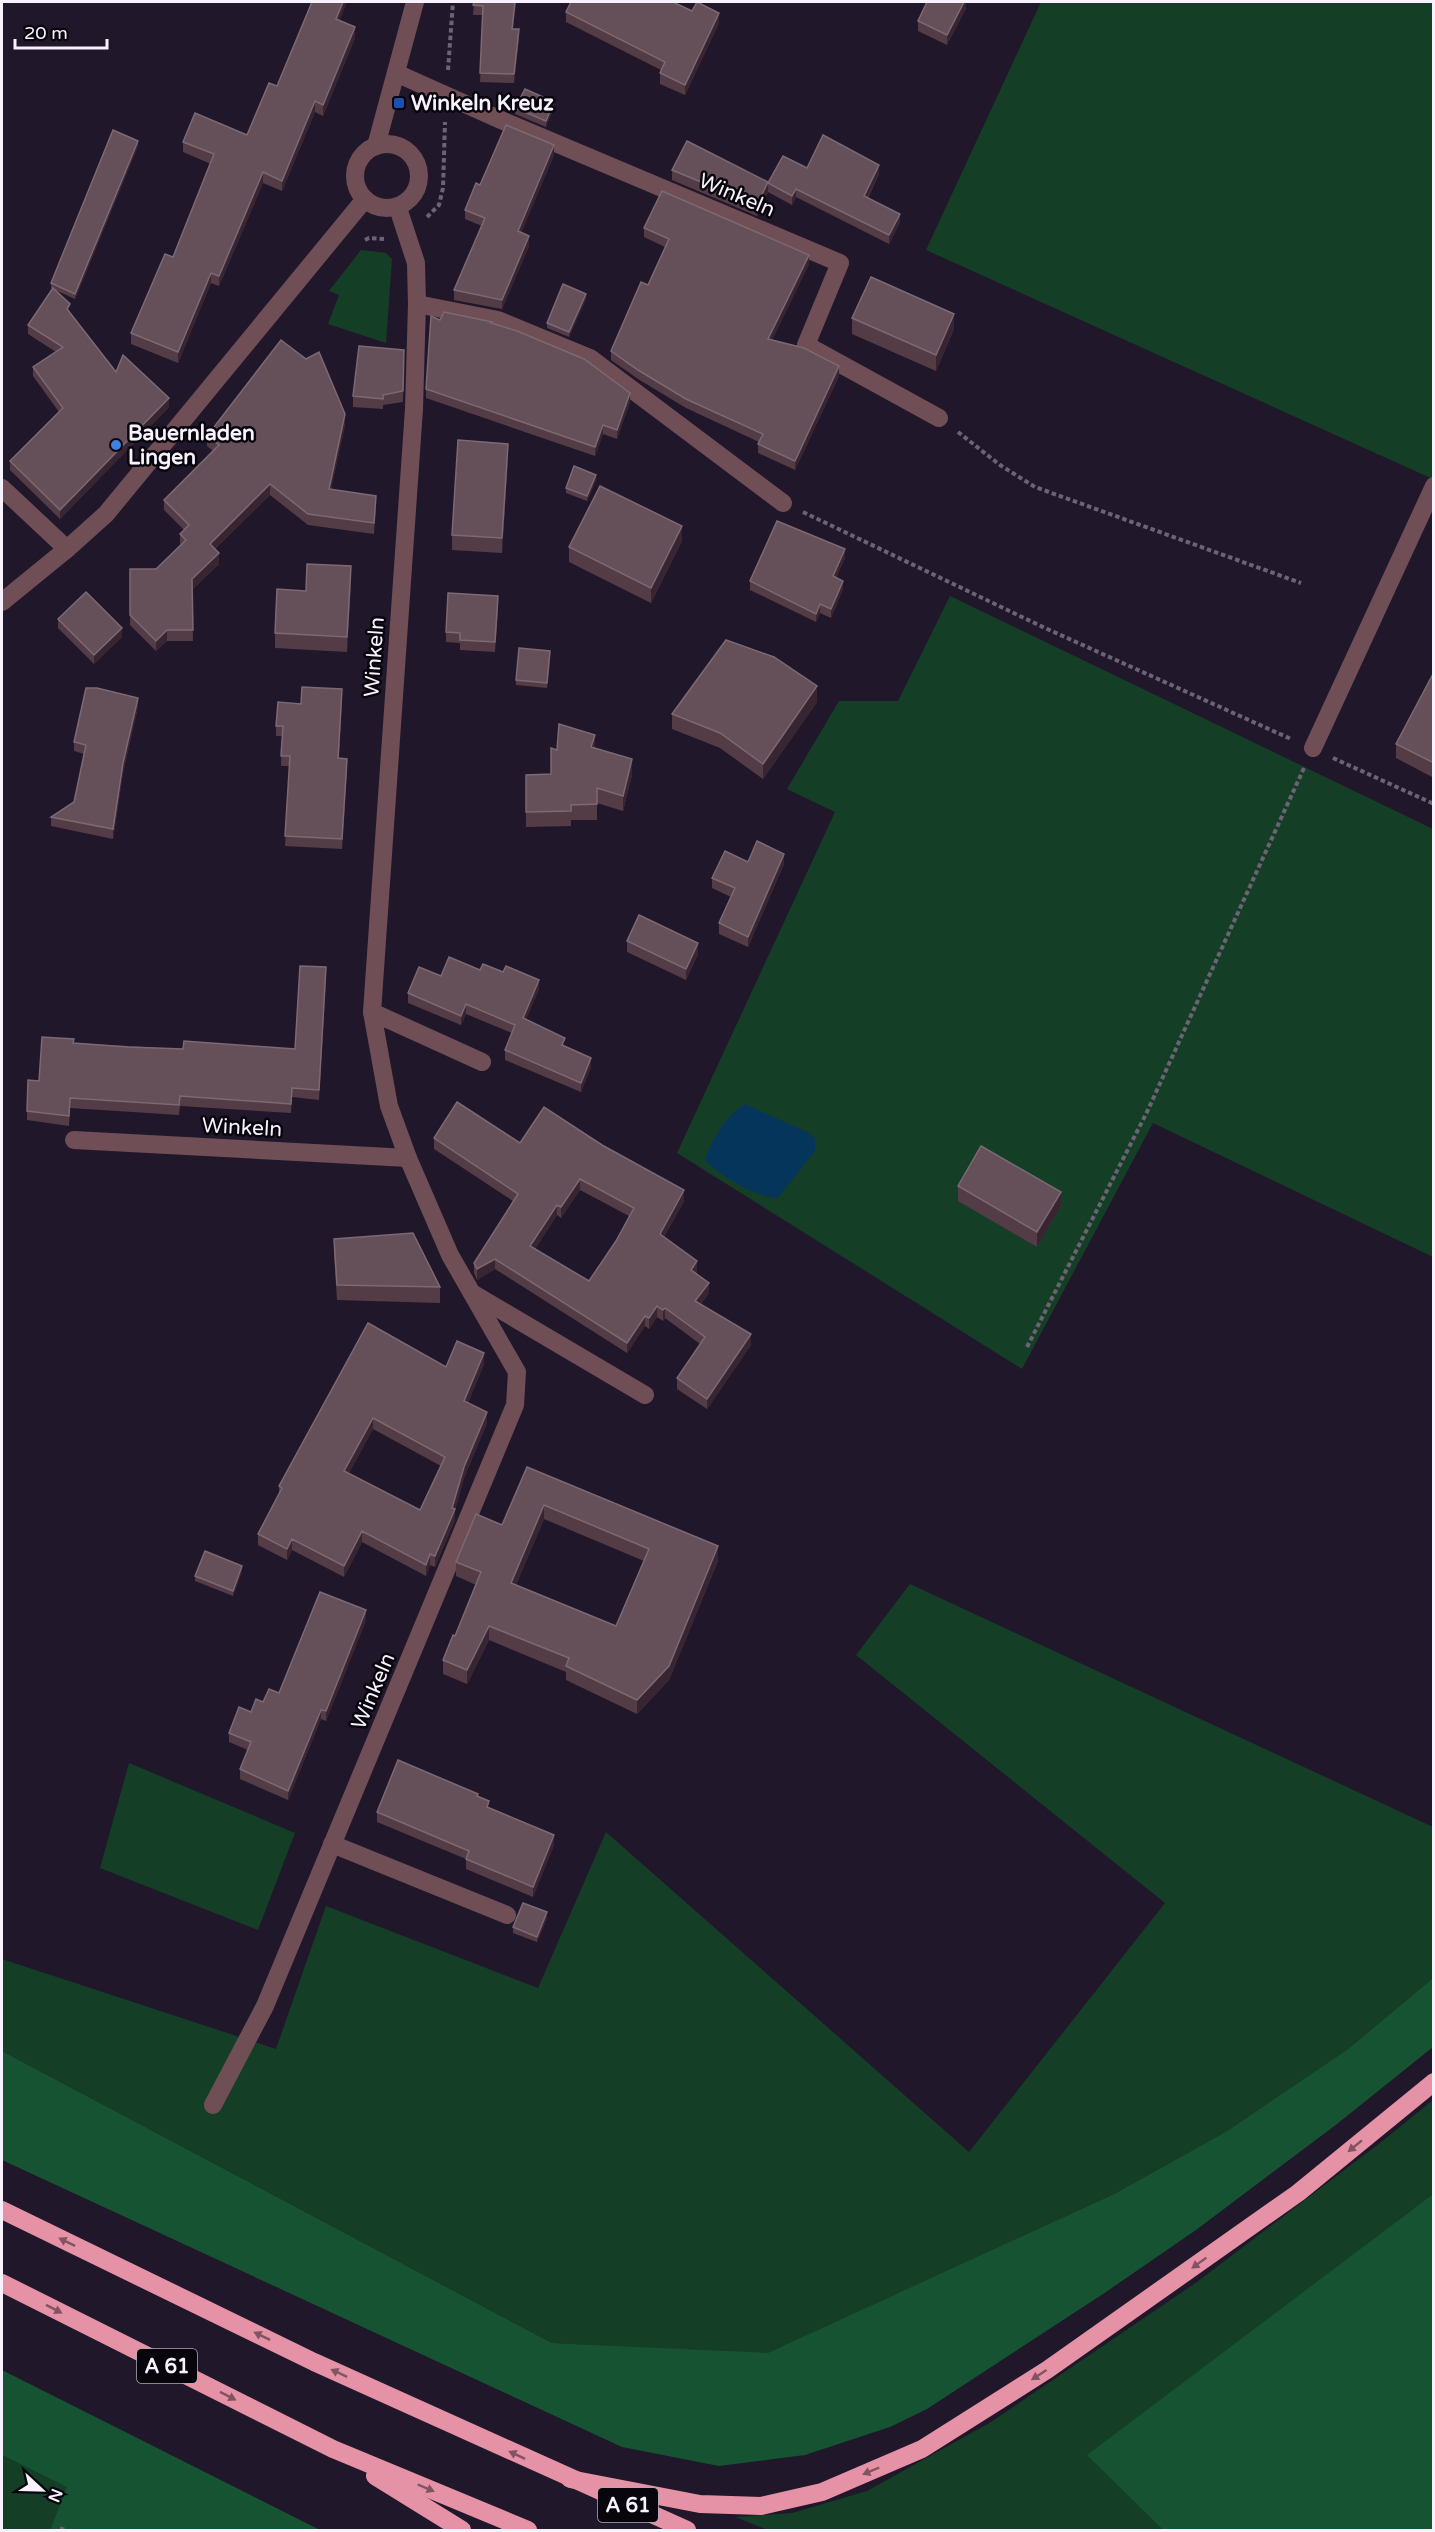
<svg xmlns="http://www.w3.org/2000/svg" width="1435" height="2532" font-family="'Varela Round',sans-serif">
  <rect width="100%" height="100%" fill="#21172a"/>
  <g fill="#153e27">
    <path d="M1041 2H1433V479L926 250Z"/>
    <path d="M361 250 386 253 392 259 386 343 328 324 339 295 329 291Z"/>
    <path d="M950 596 1433 829V1257L1153 1123 1022 1369 677 1153 835 812 787 789 839 701H898Z"/>
    <path d="M910 1584 1433 1827V1978L1348 2049 1227 2131 1114 2194 768 2354 552 2343 2 2051V1959L276 2049 326 1906 538 1988 606 1832 969 2152 1165 1903 856 1655Z"/>
    <path d="M129 1763 295 1833 258 1930 100 1868Z"/>
    <path d="M1433 2100V2194L1088 2455 1163 2530H768L735 2517 792 2513 867 2491 991 2422 1197 2282 1380 2143Z"/>
    <path d="M2 2455 68 2487 50 2530H2Z"/>
  </g>
  <g fill="#165332">
    <path d="M1433 1978V2047L1337 2124 1196 2230 1103 2294 927 2409 890 2427 805 2455 719 2466 622 2447 2 2160V2051L552 2343 768 2353 1114 2194 1227 2131 1348 2049Z"/>
    <path d="M1433 2194V2530H1163L1087 2455Z"/>
    <path d="M2 2370 320 2530H50L67 2487 2 2455Z"/>
  </g>
  <path fill="#06355c" d="M745 1104 807 1132 815 1139V1151L778 1198C754 1196 721 1177 705 1160 712 1138 726 1116 745 1104Z"/>
  <g fill="none" stroke-linecap="round" stroke-linejoin="round">
    <g stroke="#6c6374" stroke-width="4" stroke-dasharray="4.5 3" stroke-linecap="butt">
      <path d="M448 70 453 2"/>
      <path d="M427 217 439 205 443 188 445 122"/>
      <path d="M365 240 369 238 384 239"/>
      <path d="M958 432 1000 465 1035 487 1301 583"/>
      <path d="M803 512 1045 628 1291 739"/>
      <path d="M1333 758 1434 804"/>
      <path d="M1027 1347 1147 1112 1304 768"/>
      <path d="M60 2528 65 2530"/>
    </g>
    <g stroke="#704e56" stroke-width="18">
      <path d="M396 73 501 120 840 263 806 345 939 418"/>
      <circle cx="387" cy="176" r="32"/>
      <path d="M376 146 415 2"/>
      <path d="M417 304 498 320 590 358 783 503"/>
      <path d="M2 488 67 549"/>
      <path d="M2 602 67 549 106 514 365 199"/>
      <path d="M1313 748 1434 486"/>
      <path d="M372 1012 482 1062"/>
      <path d="M74 1140 408 1158"/>
      <path d="M472 1293 645 1395"/>
      <path d="M332 1844 507 1915"/>
      <path d="M213 2105 265 2006 515 1405 517 1372 450 1255 408 1158 389 1106 372 1012 414 409 417 304 416 263 398 208"/>
    </g>
    <g stroke="#e692a6" stroke-width="18">
      <path d="M2 2210 314 2362 687 2530"/>
      <path d="M2 2283 333 2449 528 2530"/>
      <path d="M375 2476 462 2530"/>
      <path d="M570 2479 700 2504 761 2506 822 2492 922 2449 1047 2370 1298 2193 1434 2082"/>
    </g>
  </g>
  <g fill="#533c46" fill-rule="evenodd">
    <path d="M347 2 339 20 355 38 323 116 315 112 282 191 263 183 219 286 211 283 178 363 131 344V333L173 257 211 164 183 152V142L247 135 277 86Z"/>
    <path d="M474 2H516L513 29 519 38 514 83 480 82 483 15H473Z"/>
    <path d="M966 2V8L947 45 918 31V21Z"/>
    <path d="M566 12 719 23 685 95 660 84V73L661 70 566 22Z"/>
    <path d="M554 107 546 127 515 114V108Z"/>
    <path d="M138 146 75 299 55 290 70 312 116 372 169 407 60 519 10 470V461L59 412 33 376V367L56 352 28 334V325L52 289 51 288V283Z"/>
    <path d="M554 155 521 233 529 246 502 309 454 300V290L482 226 465 219V210L480 185Z"/>
    <path d="M807 168 879 174 868 198 900 222 889 244 796 197 792 205 768 192 757 216 672 180V170L768 183Z"/>
    <path d="M644 228 809 264 772 340 839 376 795 470 758 453V444L759 442 686 408 638 379 611 360V351L648 285 665 247 644 237Z"/>
    <path d="M586 299 569 337 547 328V323Z"/>
    <path d="M852 318 954 329 936 371 852 334Z"/>
    <path d="M440 320 492 324 630 402 617 439 603 434 595 456 426 398V389Z"/>
    <path d="M404 350 403 402 383 405V409L353 407V396Z"/>
    <path d="M345 425 331 489 376 506 374 534 308 525 270 495 215 549 219 564 192 590 193 641H167L156 651 130 625V569H156L180 545V534L184 530 164 510V500L213 451 207 446V436Z"/>
    <path d="M508 459 502 553 452 550V535Z"/>
    <path d="M596 480 587 501 566 493V488Z"/>
    <path d="M682 541 651 603 569 562V547Z"/>
    <path d="M845 558 836 578 843 589 831 618 820 613 816 622 750 590V581Z"/>
    <path d="M351 582 347 652 275 648V633L306 591Z"/>
    <path d="M498 607 495 652 460 650V643L446 642V632Z"/>
    <path d="M58 619 122 637 94 664 58 628Z"/>
    <path d="M550 657 547 688 516 685V680Z"/>
    <path d="M1434 672V778L1396 758V744Z"/>
    <path d="M342 699 339 758 347 769 342 849 285 846 290 766H281L282 736H276V726L301 704Z"/>
    <path d="M817 702 763 779 720 748 672 729V714Z"/>
    <path d="M138 707 123 773 113 839 51 826V817L74 802 84 754 74 751V742Z"/>
    <path d="M595 748 632 775 623 811 597 803V820H571V826L526 827V775L551 774 557 750Z"/>
    <path d="M748 862 784 864 748 947 719 934V923L731 897 712 888V878Z"/>
    <path d="M627 941 698 954 686 980 627 952Z"/>
    <path d="M480 970 539 989 526 1019 565 1047 591 1067 581 1092 505 1060V1050L512 1033 466 1014 461 1025 408 1003V993L441 976Z"/>
    <path d="M326 977 319 1100 292 1097 291 1113 180 1106 179 1115 70 1108 69 1126 27 1120V1111L39 1081 74 1043 183 1049H295Z"/>
    <path d="M434 1138 520 1143 684 1201 664 1237 697 1271 696 1274 709 1293 701 1304 751 1345 707 1409 677 1389V1378L700 1344 665 1318 663 1321 657 1317 649 1329 645 1326 627 1353 495 1269 477 1280 474 1273V1263L513 1201 434 1149ZM580 1190 629 1216 616 1241 589 1281 535 1249 557 1215 561 1218Z"/>
    <path d="M958 1186 1061 1207 1037 1247 958 1201Z"/>
    <path d="M334 1239 440 1287V1303L337 1300 334 1254Z"/>
    <path d="M368 1323 446 1367 484 1364 468 1403 487 1423 464 1478 455 1510V1520L435 1567 430 1565 426 1576 362 1542 344 1577 292 1550 287 1560 258 1545V1534L279 1495V1486ZM373 1429 441 1466 420 1510 349 1473Z"/>
    <path d="M527 1467 718 1561 669 1680 637 1714 566 1680V1672L489 1640 467 1684 443 1674V1660L455 1636 476 1585 456 1576V1562L502 1525ZM544 1519 644 1561 616 1626 516 1585Z"/>
    <path d="M242 1571 233 1596 195 1581V1576Z"/>
    <path d="M366 1620 326 1721 321 1719 288 1800 240 1779V1769L248 1750 229 1742V1733L251 1712 263 1702 279 1693Z"/>
    <path d="M478 1796 489 1808 554 1845 533 1897 466 1869V1859L377 1822V1812Z"/>
    <path d="M547 1918 537 1942 513 1933V1927Z"/>
  </g>
  <g fill="#382532">
    <path d="M343 2H347L336 30V19Z"/>
    <path d="M515 2H516L512 38V29Z"/>
    <path d="M964 2H966V8L947 45V35Z"/>
    <path d="M719 13V23L685 95V85Z"/>
    <path d="M355 27V38L323 116V105Z"/>
    <path d="M519 29V38L514 83V74Z"/>
    <path d="M315 101V112L282 191V181Z"/>
    <path d="M554 102V107L546 127V121Z"/>
    <path d="M138 141V146L75 299V294Z"/>
    <path d="M554 145V155L518 241V231Z"/>
    <path d="M879 165V174L864 204V196Z"/>
    <path d="M263 172V183L219 286V276Z"/>
    <path d="M768 182V192L757 216V205Z"/>
    <path d="M796 189V197L792 205V196Z"/>
    <path d="M900 214V222L889 244V235Z"/>
    <path d="M529 236V246L502 309V300Z"/>
    <path d="M809 255V264L768 349V339Z"/>
    <path d="M211 273V283L178 363V352Z"/>
    <path d="M586 294V299L569 337V332Z"/>
    <path d="M954 314V329L936 371V355Z"/>
    <path d="M839 366V376L795 470V461Z"/>
    <path d="M630 393V402L617 439V430Z"/>
    <path d="M169 398V407L60 519V510Z"/>
    <path d="M345 414V425L329 499V489Z"/>
    <path d="M603 425V434L595 456V447Z"/>
    <path d="M508 444V459L502 553V538Z"/>
    <path d="M596 475V480L587 501V496Z"/>
    <path d="M270 484V495L210 554V544Z"/>
    <path d="M376 496V506L374 534V523Z"/>
    <path d="M682 526V541L651 603V588Z"/>
    <path d="M845 549V558L833 585V576Z"/>
    <path d="M219 553V564L192 590V579Z"/>
    <path d="M351 566V582L347 652V637Z"/>
    <path d="M843 581V589L831 618V609Z"/>
    <path d="M820 604V613L816 622V614Z"/>
    <path d="M122 628V637L94 664V655Z"/>
    <path d="M167 630V641L156 651V641Z"/>
    <path d="M817 686V702L763 779V764Z"/>
    <path d="M138 698V707L123 773 113 839V829L123 763Z"/>
    <path d="M595 735V751L591 747Z"/>
    <path d="M347 759V769L342 849V839Z"/>
    <path d="M632 759V775L623 811V796Z"/>
    <path d="M784 854V864L748 947V937Z"/>
    <path d="M698 943V954L686 980V969Z"/>
    <path d="M326 967V977L319 1100V1090Z"/>
    <path d="M539 980V989L523 1027V1018Z"/>
    <path d="M466 1004V1014L461 1025V1016Z"/>
    <path d="M591 1058V1067L581 1092V1083Z"/>
    <path d="M580 1179V1190L561 1218V1207Z"/>
    <path d="M684 1190V1201L660 1244V1234Z"/>
    <path d="M1061 1192V1207L1037 1247V1232Z"/>
    <path d="M557 1205V1215L530 1257V1246Z"/>
    <path d="M495 1259V1269L477 1280V1269Z"/>
    <path d="M697 1261V1271L691 1280V1270Z"/>
    <path d="M709 1283V1293L695 1311V1301Z"/>
    <path d="M657 1306V1317L649 1329V1318Z"/>
    <path d="M665 1308V1318L663 1321V1310Z"/>
    <path d="M645 1316V1326L627 1353V1343Z"/>
    <path d="M751 1334V1345L707 1409V1399Z"/>
    <path d="M484 1353V1364L464 1412V1401Z"/>
    <path d="M487 1412V1423L464 1478 455 1510V1520L435 1567V1556L452 1508 464 1467Z"/>
    <path d="M373 1418V1429L344 1482V1471Z"/>
    <path d="M544 1505V1519L511 1597V1583Z"/>
    <path d="M362 1531V1542L344 1577V1566Z"/>
    <path d="M292 1539V1550L287 1560V1549Z"/>
    <path d="M718 1546V1561L669 1680 637 1714V1700Z"/>
    <path d="M430 1554V1565L426 1576V1565Z"/>
    <path d="M242 1566V1571L233 1596V1591Z"/>
    <path d="M366 1610V1620L326 1721V1711Z"/>
    <path d="M489 1626V1640L467 1684V1670Z"/>
    <path d="M321 1710V1719L288 1800V1791Z"/>
    <path d="M554 1835V1845L533 1897V1887Z"/>
    <path d="M547 1912V1918L537 1942V1937Z"/>
  </g>
  <g fill="#654f59" stroke="#7c6973" stroke-width="1.5" fill-rule="evenodd">
    <path d="M312 2H343L336 19 355 27 323 105 315 101 282 181 263 172 219 276 211 273 178 352 131 333 165 254 173 257 214 154 183 142 195 113 247 135 269 83 277 86Z"/>
    <path d="M474 2H515L512 29H519L514 74 480 73 483 6 473 5Z"/>
    <path d="M571 2H673L692 11 697 2 719 13 685 85 660 73 665 62 566 12Z"/>
    <path d="M927 2H964L947 35 918 21Z"/>
    <path d="M525 89 554 102 546 121 515 108Z"/>
    <path d="M506 125 554 145 518 231 529 236 502 300 454 290 485 218 465 210 476 183 480 185Z"/>
    <path d="M113 130 138 141 75 294 51 283Z"/>
    <path d="M823 135 879 165 864 196 900 214 889 235 796 189 792 196 768 183 783 156 807 168Z"/>
    <path d="M687 141 768 182 757 205 672 170Z"/>
    <path d="M662 191 809 255 768 339 804 348 839 366 795 461 758 444 763 434 686 399 638 370 611 351 641 282 648 285 669 239 644 228Z"/>
    <path d="M871 277 954 314 936 355 852 318Z"/>
    <path d="M563 284 586 294 569 332 547 323Z"/>
    <path d="M53 288 70 304 67 309 116 372 123 355 169 398 60 510 10 461 63 408 33 367 63 347 28 325Z"/>
    <path d="M444 312 492 322 491 323 517 331 584 359 630 393 617 430 603 425 595 447 426 389 431 316 440 320Z"/>
    <path d="M281 340 306 359 319 352 345 414 329 489 376 496 374 523 308 514 270 484 210 544 219 553 192 579 193 630H167L156 641 130 615V569H156L186 540 180 534 189 525 164 500 219 445 207 436Z"/>
    <path d="M359 346 404 350 403 391 383 395V399L353 396Z"/>
    <path d="M458 440 508 444 502 538 452 535Z"/>
    <path d="M574 466 596 475 587 496 566 488Z"/>
    <path d="M600 486 682 526 651 588 569 547Z"/>
    <path d="M777 521 845 549 833 576 843 581 831 609 820 604 816 614 750 581Z"/>
    <path d="M307 564 351 566 347 637 275 633 277 589 306 591Z"/>
    <path d="M86 592 122 628 94 655 58 619Z"/>
    <path d="M448 593 498 596 495 642 460 640V633L446 632Z"/>
    <path d="M726 640 774 657 817 686 763 764 720 733 672 714Z"/>
    <path d="M519 648 550 651 547 683 516 680Z"/>
    <path d="M1434 672V763L1396 744Z"/>
    <path d="M302 687 342 689 338 758 347 759 342 839 285 836 290 756H281L283 726H276L278 702 301 704Z"/>
    <path d="M86 688H97L138 698 123 763 113 829 51 817 74 802 86 745 74 742Z"/>
    <path d="M559 724 595 735 591 747 632 759 623 796 597 788V804L571 805V811L526 812V775L551 774V748L557 750Z"/>
    <path d="M757 841 784 854 748 937 719 923 735 888 712 878 725 851 748 862Z"/>
    <path d="M639 915 698 943 686 969 627 941Z"/>
    <path d="M449 957 480 970 483 964 503 972 506 966 539 980 523 1018 565 1038 562 1045 591 1058 581 1083 505 1050 515 1025 466 1004 461 1016 408 993 419 967 441 976Z"/>
    <path d="M300 966 326 967 319 1090 292 1088 291 1104 180 1096 179 1105 70 1098 69 1116 27 1111 28 1080 39 1081 42 1037 74 1039 73 1043 128 1047 183 1049 184 1041 295 1049Z"/>
    <path d="M457 1102 520 1143 544 1107 602 1145 684 1190 660 1234 697 1261 691 1270 709 1283 695 1301 751 1334 707 1399 677 1378 705 1337 665 1308 663 1310 657 1306 649 1318 645 1316 627 1343 495 1259 477 1269 474 1263 518 1194 434 1138ZM580 1179 634 1208 616 1241 589 1281 530 1246 557 1205 561 1207Z"/>
    <path d="M981 1146 1061 1192 1037 1232 958 1186Z"/>
    <path d="M413 1233 440 1287 337 1285 334 1239Z"/>
    <path d="M368 1323 446 1367 457 1341 484 1353 464 1401 487 1412 464 1467 452 1508 455 1509 435 1556 430 1554 426 1565 362 1531 344 1566 292 1539 287 1549 258 1534 282 1488 279 1486ZM373 1418 445 1457 420 1510 344 1471Z"/>
    <path d="M527 1467 718 1546 669 1666 637 1700 566 1666 569 1658 489 1626 467 1670 443 1660 453 1635 455 1636 481 1572 456 1562 476 1514 502 1525ZM544 1505 649 1549 616 1626 511 1583Z"/>
    <path d="M205 1551 242 1566 233 1591 195 1576Z"/>
    <path d="M320 1592 366 1610 326 1711 321 1710 288 1791 240 1769 251 1742 229 1733 239 1707 251 1712 256 1699 263 1702 269 1689 279 1693Z"/>
    <path d="M398 1760 478 1794 477 1796 489 1801 487 1807 554 1835 533 1887 466 1859 469 1851 377 1812Z"/>
    <path d="M523 1903 547 1912 537 1937 513 1927Z"/>
  </g>
  <defs><path id="oneway-solid" d="M-6-.8H1V-3.2L6.5 0L1 3.2V.8H-6Z" transform="scale(1.5)"/></defs>
  <g fill="#825361">
    <use href="#oneway-solid" transform="translate(1355 2146) rotate(141)"/>
    <use href="#oneway-solid" transform="translate(67 2242) rotate(-154)"/>
    <use href="#oneway-solid" transform="translate(1199 2263) rotate(144)"/>
    <use href="#oneway-solid" transform="translate(54 2309) rotate(27)"/>
    <use href="#oneway-solid" transform="translate(262 2336) rotate(-154)"/>
    <use href="#oneway-solid" transform="translate(339 2373) rotate(-155)"/>
    <use href="#oneway-solid" transform="translate(1039 2375) rotate(147)"/>
    <use href="#oneway-solid" transform="translate(228 2396) rotate(27)"/>
    <use href="#oneway-solid" transform="translate(517 2455) rotate(-155)"/>
    <use href="#oneway-solid" transform="translate(871 2471) rotate(157)"/>
    <use href="#oneway-solid" transform="translate(426 2488) rotate(23)"/>
  </g>
  <rect fill="#1a4fb4" stroke="#08050d" stroke-width="2" x="393" y="97" width="12" height="12" rx="3"/>
  <circle fill="#3f7fe0" stroke="#08050d" stroke-width="2" cx="116" cy="445" r="6"/>
  <g text-anchor="middle" stroke-width="5" stroke-linejoin="round" paint-order="stroke">
    <g fill="#08050d" stroke="#afabb5" stroke-width="1.5">
      <rect x="137" y="2349" width="60" height="34" rx="4.5"/>
      <rect x="598" y="2488" width="60" height="34" rx="4.5"/>
    </g>
    <g font-size="20" font-weight="bold" fill="#f7f2fd">
      <text x="167" y="2373">A 61</text>
      <text x="628" y="2512">A 61</text>
    </g>
    <g font-size="21" font-weight="bold" fill="#f7f2fd" stroke="#08050d" text-anchor="start">
      <text x="411" y="110">Winkeln Kreuz</text>
      <text x="128" y="440">Bauernladen<tspan x="128" dy="24">Lingen</tspan></text>
    </g>
    <g font-size="21" fill="#f7f2fd" stroke="#08050d">
      <text transform="translate(737 195) rotate(23)" y="7">Winkeln</text>
      <text transform="translate(374 657) rotate(-86)" y="7">Winkeln</text>
      <text transform="translate(242 1127) rotate(3)" y="7">Winkeln</text>
      <text transform="translate(373 1691) rotate(-67)" y="7">Winkeln</text>
    </g>
  </g>
  <rect width="1435" height="2532" fill="none" stroke="#f7f2fd" stroke-width="6"/>
  <g transform="translate(42 2490) rotate(112)" stroke="#08050d" stroke-width="4.5" paint-order="stroke">
  <path d="M0-4.5L10 22L0 15L-10 22Z" fill="#f7f2fd"/>
  <text y="-9" font-size="16" font-weight="bold" text-anchor="middle" fill="#f7f2fd">N</text>
  </g>
  <path d="M15 39v9h92v-9" fill="none" stroke="#f7f2fd" stroke-width="3"/>
  <text x="24" y="39" font-size="18" fill="#f7f2fd" stroke="#08050d" stroke-width="4.5" paint-order="stroke">20 m</text>
</svg>
